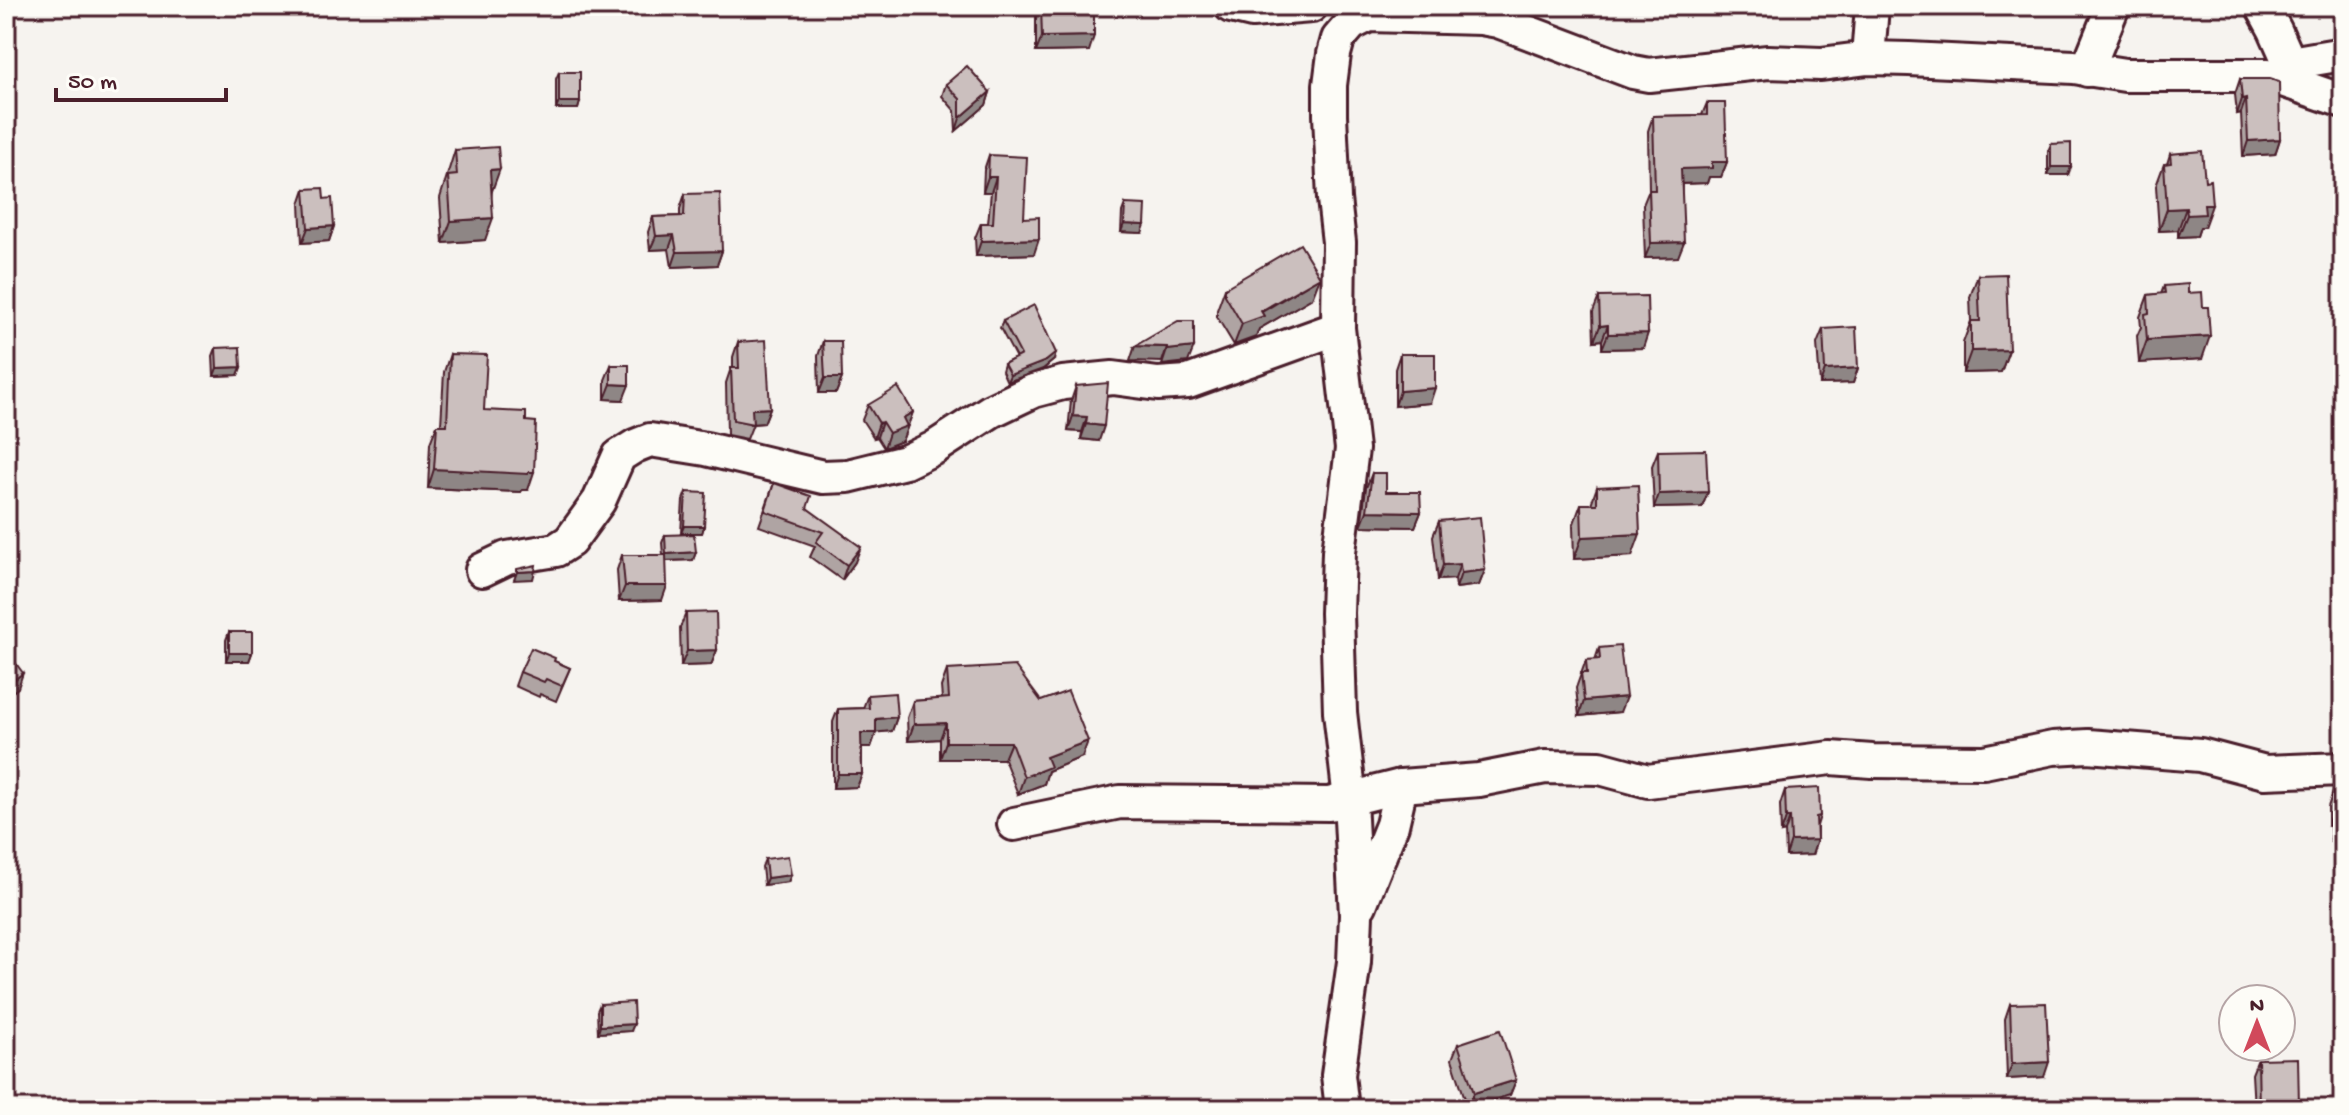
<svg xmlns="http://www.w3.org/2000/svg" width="2349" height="1115" font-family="'Gochi Hand',sans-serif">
  <rect width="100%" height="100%" fill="#f6f3ef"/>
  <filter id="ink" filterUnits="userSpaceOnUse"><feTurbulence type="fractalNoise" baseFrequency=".0125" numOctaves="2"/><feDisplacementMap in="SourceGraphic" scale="16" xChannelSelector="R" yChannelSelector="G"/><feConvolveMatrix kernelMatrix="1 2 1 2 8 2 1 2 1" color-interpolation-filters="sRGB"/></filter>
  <g filter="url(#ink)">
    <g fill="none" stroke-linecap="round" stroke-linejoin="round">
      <g stroke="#4a1f2b" stroke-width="38">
        <g id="minor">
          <path d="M1231 6 1252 11 1311 6"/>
          <path d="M2262 6 2275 30 2299 84"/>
          <path d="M1868 58 1872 6"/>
          <path d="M2290 63 2343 54"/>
          <path d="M2087 70 2113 6"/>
          <path d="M482 570 507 558 556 550 570 541 599 501 619 456 635 446 650 440 706 449 823 477 848 476 905 462 934 448 991 411 1033 391 1063 383 1113 378 1158 384 1188 382 1338 328"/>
          <path d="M1014 824 1120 802 1329 804 1401 786 1479 780 1545 767 1600 768 1648 781 1831 758 1872 761 1984 762 2053 748 2088 746 2200 755 2265 772 2343 769"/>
          <path d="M1360 905 1392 825 1401 786"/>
          <path d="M1342 1109 1338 1075 1354 962 1356 915 1350 800 1340 712 1337 613 1339 552 1352 449 1338 328 1339 242 1334 199 1330 115V85L1334 54 1338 39 1351 24 1369 15 1481 18 1498 21 1633 72 1649 75 1768 62 1821 64 1868 58 1909 59 2074 67 2125 75H2268L2343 101"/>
        </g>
      </g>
      <use href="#minor" stroke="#fdfcf7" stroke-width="32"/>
    </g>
    <g fill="#afa4a3" stroke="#4a1f2b" stroke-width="2">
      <path d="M1039 6H1094L1089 51 1036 52V16Z"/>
      <path d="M559 72 580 102 578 109H556V79Z"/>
      <path d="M2240 79 2280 139 2275 154 2243 156 2241 113 2237 114 2235 94Z"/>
      <path d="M946 84 990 92 986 105 956 131 955 111 942 96Z"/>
      <path d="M1707 103 1727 162 1721 177H1709L1707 183 1682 184 1678 257 1645 258 1643 205 1649 190 1648 131 1653 116 1702 115Z"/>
      <path d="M2051 144 2068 175H2048V151Z"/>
      <path d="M455 150 492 191 485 240 443 243 440 198Z"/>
      <path d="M2170 154 2204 227H2200L2197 236 2178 237V230L2159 231 2156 186 2164 164H2167Z"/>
      <path d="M989 155 1024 218 1034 254 976 256 975 238 981 223H988L991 192H983L984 170Z"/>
      <path d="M305 189 324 199 334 226 329 241 302 243 300 204Z"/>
      <path d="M685 194 722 251 717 265 672 267 669 249 650 250 648 232 653 217 680 216V209Z"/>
      <path d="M1125 204 1142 233 1121 232 1122 212Z"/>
      <path d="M1978 275 2009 350 2001 372 1963 373V343L1971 321 1970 297Z"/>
      <path d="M2164 286 2188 293 2202 359 2139 363 2137 336 2141 327 2140 317 2148 295 2161 294Z"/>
      <path d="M1225 288 1312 298 1259 329 1256 337 1234 345 1217 317V310Z"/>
      <path d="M1599 297 1643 348 1602 349V340L1594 341 1593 312Z"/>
      <path d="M1003 321 1054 360 1043 369 1007 382 1002 371 1004 364 1016 358 1000 328Z"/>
      <path d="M1823 329 1858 368 1853 383 1820 384 1817 344Z"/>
      <path d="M823 341 842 378 836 393H819L818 356Z"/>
      <path d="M738 342 770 408 764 423 753 424 747 439 727 435 726 383 731 368H733V357Z"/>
      <path d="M216 348 241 367 238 375 214 376 213 356Z"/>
      <path d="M450 354 484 410 528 490H522L521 492 428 488 430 443 437 425H441L444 372Z"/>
      <path d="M1400 354 1430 403 1395 406V369Z"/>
      <path d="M611 365 623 400 605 399V380Z"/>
      <path d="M1076 386 1099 441 1081 439 1082 432 1068 431 1071 401Z"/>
      <path d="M868 405 913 412 902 441 884 448 877 437 874 438 862 420Z"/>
      <path d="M1658 451 1708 492 1702 507 1654 508 1652 466Z"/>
      <path d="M1372 473 1386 492 1421 512 1415 527 1361 526 1366 488Z"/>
      <path d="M774 483 807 508 855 562 842 580 810 557 815 546 759 526Z"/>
      <path d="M1597 487 1632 556 1574 559 1573 526 1581 504H1591Z"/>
      <path d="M686 492 704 526 702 533H681L683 500Z"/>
      <path d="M1439 521 1485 570 1479 585 1456 588 1455 579 1438 580 1433 536Z"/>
      <path d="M665 535 696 552 693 560 666 561 662 600 619 601 617 570 622 555H663L662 543Z"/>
      <path d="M686 613 717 650 711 665 681 666 680 628Z"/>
      <path d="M229 632 252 653 249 661H226V640Z"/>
      <path d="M1599 648 1620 712 1579 716 1576 688 1586 660H1595Z"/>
      <path d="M554 661 570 668 556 701 540 694 539 697 515 686 520 672Z"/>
      <path d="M947 670 1082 757 1048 771 1044 784 1018 794 1004 759H940V739L908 741 907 718 913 701 942 699 941 687Z"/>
      <path d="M868 695 897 717 892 731 876 732 871 747H862V774L857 787 833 788V722L838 709 863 708Z"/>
      <path d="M1785 790 1820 816 1817 826V840L1812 855 1786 856 1785 832 1781 833 1780 805Z"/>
      <path d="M2333 792 2343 841H2331L2330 826H2328V807Z"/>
      <path d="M765 859 791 875 788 882 764 885 762 867Z"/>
      <path d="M600 1004 631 1031 598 1033 597 1011Z"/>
      <path d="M2010 1004 2044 1077 2007 1079 2005 1019Z"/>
      <path d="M1458 1044 1516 1080 1510 1095 1468 1108 1452 1059Z"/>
      <path d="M2258 1059 2299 1106 2298 1109H2254L2252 1074Z"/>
    </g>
    <g fill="#8e8685" stroke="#4a1f2b" stroke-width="2">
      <path d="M1094 36 1089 51 1036 52 1042 37Z"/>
      <path d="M990 92 986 105 956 131 960 118Z"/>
      <path d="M2246 98 2241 113 2237 114 2242 99Z"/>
      <path d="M559 102H580L578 109H556Z"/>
      <path d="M2280 139 2275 154 2243 156 2248 141Z"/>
      <path d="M1712 162H1727L1721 177H1709L1707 183 1676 184 1681 169Z"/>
      <path d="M2051 167H2071L2068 175H2048Z"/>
      <path d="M500 169 492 191 482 192 490 170Z"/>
      <path d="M988 177H996L991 192H983Z"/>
      <path d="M2204 205H2212L2204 227H2200L2197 236 2178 237 2187 215Z"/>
      <path d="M2186 208 2178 230 2159 231 2167 209Z"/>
      <path d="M493 218 485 240 443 243 451 221Z"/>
      <path d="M1124 224 1145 225 1142 233 1121 232Z"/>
      <path d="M334 226 329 241 302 243 308 228Z"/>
      <path d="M674 235 669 249 650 250 656 236Z"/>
      <path d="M1039 239 1034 254 976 256 981 241Z"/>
      <path d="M1684 242 1678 257 1645 258 1651 243Z"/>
      <path d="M722 251 717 265 672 267 677 252Z"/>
      <path d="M1320 277 1312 298 1259 329 1256 337 1234 345 1242 324Z"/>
      <path d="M1608 325 1602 340 1594 341 1600 326Z"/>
      <path d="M1648 333 1643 348 1602 349 1608 334Z"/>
      <path d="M2210 336 2202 359 2139 363 2147 340Z"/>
      <path d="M1135 346 1167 347 1162 362 1130 361Z"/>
      <path d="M1194 347 1188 362 1162 365 1167 350Z"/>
      <path d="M2009 350 2001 372 1963 373 1971 351Z"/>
      <path d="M1056 353 1054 360 1043 369 1007 382 1010 375Z"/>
      <path d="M241 367 238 375 214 376 217 368Z"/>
      <path d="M1858 368 1853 383 1820 384 1825 370Z"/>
      <path d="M825 378H842L836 393H819Z"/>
      <path d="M611 384 629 385 623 400 605 399Z"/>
      <path d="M1435 388 1430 403 1395 406 1400 391Z"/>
      <path d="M770 408 764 423 750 424 752 409Z"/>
      <path d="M913 412 902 441 884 448 889 433 903 418Z"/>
      <path d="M1073 416 1087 417 1082 432 1068 431Z"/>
      <path d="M882 422 877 437 874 438 879 423Z"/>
      <path d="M1086 424 1104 426 1099 441 1081 439Z"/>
      <path d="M434 469 534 472 528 490H522L521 492 428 488Z"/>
      <path d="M1708 492 1702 507 1654 508 1659 494Z"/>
      <path d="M1367 511 1421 512 1415 527 1361 526Z"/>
      <path d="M684 526H704L702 533H681Z"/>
      <path d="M1640 534 1632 556 1574 559 1582 537Z"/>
      <path d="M861 547 855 562 842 580 847 565Z"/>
      <path d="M696 552 693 560 663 561 666 554Z"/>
      <path d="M1460 564 1455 579 1438 580 1443 565Z"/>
      <path d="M1485 570 1479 585 1456 588 1461 573Z"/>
      <path d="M535 571 533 579 514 580 517 572Z"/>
      <path d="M625 586H667L662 600 619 601Z"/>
      <path d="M717 650 711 665 681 666 687 651Z"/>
      <path d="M229 653H252L249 661H226Z"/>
      <path d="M23 673 18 688 6 697V686Z"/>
      <path d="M1626 697 1620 712 1579 716 1584 701Z"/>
      <path d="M897 717 892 731 871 733 876 719Z"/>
      <path d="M946 723 940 739 908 741 914 724Z"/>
      <path d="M861 733H876L871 747H856Z"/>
      <path d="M1088 741 1082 757 1048 771 1044 784 1018 794 1024 777 1046 757Z"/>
      <path d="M946 742H1011L1004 759H940Z"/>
      <path d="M838 774H862L857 787 833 788Z"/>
      <path d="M2333 811H2336L2330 826H2328Z"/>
      <path d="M1790 817 1785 832 1781 833 1786 818Z"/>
      <path d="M2336 826H2343V841H2331Z"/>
      <path d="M1817 840 1812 855 1786 856 1791 841Z"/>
      <path d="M791 875 788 882 764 885 767 878Z"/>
      <path d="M634 1024 631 1031 598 1033 600 1026Z"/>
      <path d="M2049 1062 2044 1077 2007 1079 2012 1064Z"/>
      <path d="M1516 1080 1510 1095 1468 1108 1474 1093Z"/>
      <path d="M2286 1106H2299L2298 1109H2285Z"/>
    </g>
    <g fill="#cbbfbe" stroke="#4a1f2b" stroke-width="2">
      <path d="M1041 6H1094V36L1042 37Z"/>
      <path d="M967 66 990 92 960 118V99L946 84Z"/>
      <rect x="559" y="72" width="21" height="30"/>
      <path d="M2240 79H2270L2279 82 2280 139 2248 141 2246 98 2242 99Z"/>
      <path d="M1707 103H1725L1727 162H1712V168L1681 169 1684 242 1651 243 1649 190H1655L1653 116 1707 115Z"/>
      <path d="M2071 143V167H2051V144Z"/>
      <path d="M498 147 500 169 490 170 493 218 451 221 448 176 457 175 455 150Z"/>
      <path d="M2202 151 2205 181 2210 180 2212 205H2204L2205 214 2187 215 2186 208 2167 209 2164 164 2171 163 2170 154Z"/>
      <path d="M989 155 1027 157 1024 218 1039 217V239L981 241V223H993L996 177H988Z"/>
      <path d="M323 188 324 199 332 198 334 226 308 228 305 189Z"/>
      <path d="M720 193 722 251 677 252 674 235 656 236 653 217 684 216 685 194Z"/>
      <path d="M1125 204 1146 205 1145 225 1124 224Z"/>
      <path d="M1300 244 1320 277 1261 311 1264 316 1242 324 1225 295V288Z"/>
      <path d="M2006 274 2009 350 1971 351V321H1980L1978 275Z"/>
      <path d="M2188 284V293L2202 292 2203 307H2208L2210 336 2147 340 2145 314 2149 313 2148 295 2165 293 2164 286Z"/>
      <path d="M1647 296 1648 333 1608 334V325L1600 326 1599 297Z"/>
      <path d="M1034 305 1056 353 1046 361 1010 375 1004 364 1021 355 1003 321Z"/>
      <path d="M1178 321H1194V347L1167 350V347L1135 346Z"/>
      <path d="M1856 327 1858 368 1825 370 1823 329Z"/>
      <path d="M766 340 770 408 752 409 753 424 733 420 731 368H739L738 342Z"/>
      <path d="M823 341H841L842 378H825Z"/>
      <path d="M240 347 241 367 217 368 216 348Z"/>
      <path d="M450 354 487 355 484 410 526 412V421L536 422 534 472H528V474L434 469 437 425H447Z"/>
      <path d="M1400 354H1435V388L1400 391Z"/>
      <path d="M611 365H629V385L611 384Z"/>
      <path d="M1108 383 1104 426 1086 424 1087 417 1073 416 1076 386Z"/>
      <path d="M898 387 913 412 903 418 907 426 889 433 882 422 879 423 868 405Z"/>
      <path d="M1706 450 1708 492 1659 494 1658 451Z"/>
      <path d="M1372 473H1386V492H1420L1421 512 1367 511Z"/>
      <path d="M774 483 811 496 807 508 861 547 847 565 816 542 823 532 765 511Z"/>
      <path d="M1638 485 1640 534 1582 537 1581 504H1597V487Z"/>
      <path d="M686 492 706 493 704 526H684Z"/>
      <path d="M1480 517 1485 570 1461 573 1460 564 1443 565 1439 521Z"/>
      <path d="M694 534 696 552 666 554 665 535Z"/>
      <path d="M622 555H666L667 586H625Z"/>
      <path d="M536 565 535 571 517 572V569Z"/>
      <path d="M716 612 717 650 687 651 686 613Z"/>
      <rect x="229" y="632" width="23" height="21"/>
      <path d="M1620 646 1626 697 1584 701 1581 673H1587L1586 660 1600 659 1599 648Z"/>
      <path d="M531 648 555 658 554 661 570 668 562 686 546 679 544 682 520 672Z"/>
      <path d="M6 650 23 673 6 686Z"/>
      <path d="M1015 666 1041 701 1068 691 1088 741 1046 757 1050 767 1024 777 1011 742H946V723L914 724 913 701 949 698 947 670Z"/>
      <path d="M895 693 897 717 876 719V733H861L862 774H838V709L869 708 868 695Z"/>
      <path d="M1819 788 1820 816 1816 817 1817 840 1791 841 1790 817 1786 818 1785 790Z"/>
      <path d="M2333 792H2343V826H2336V811H2333Z"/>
      <path d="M788 856 791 875 767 878 765 859Z"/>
      <path d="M633 1002 634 1024 600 1026V1004Z"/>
      <path d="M2046 1003 2049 1062 2012 1064 2010 1004Z"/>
      <path d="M1500 1030 1516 1080 1474 1093 1458 1044Z"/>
      <path d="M2298 1058 2299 1106H2286L2287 1109H2259L2258 1059Z"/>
    </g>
  </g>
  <rect width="2349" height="1115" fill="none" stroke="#fdfcf7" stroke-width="32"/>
  <rect x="16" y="16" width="2317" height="1083" fill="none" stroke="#4a1f2b" stroke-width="3" filter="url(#ink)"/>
  <g transform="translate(2257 1023)"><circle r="38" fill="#fdfcf7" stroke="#b5a4a5" stroke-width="2"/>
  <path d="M0-6L14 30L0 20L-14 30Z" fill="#d1495b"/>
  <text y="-12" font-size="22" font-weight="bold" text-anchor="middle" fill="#4a1f2b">N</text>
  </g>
  <path d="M56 88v12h170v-12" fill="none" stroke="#4a1f2b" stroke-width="4"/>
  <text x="68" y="88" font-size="24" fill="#4a1f2b" stroke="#fdfcf7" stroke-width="6" paint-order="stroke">50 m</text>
</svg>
